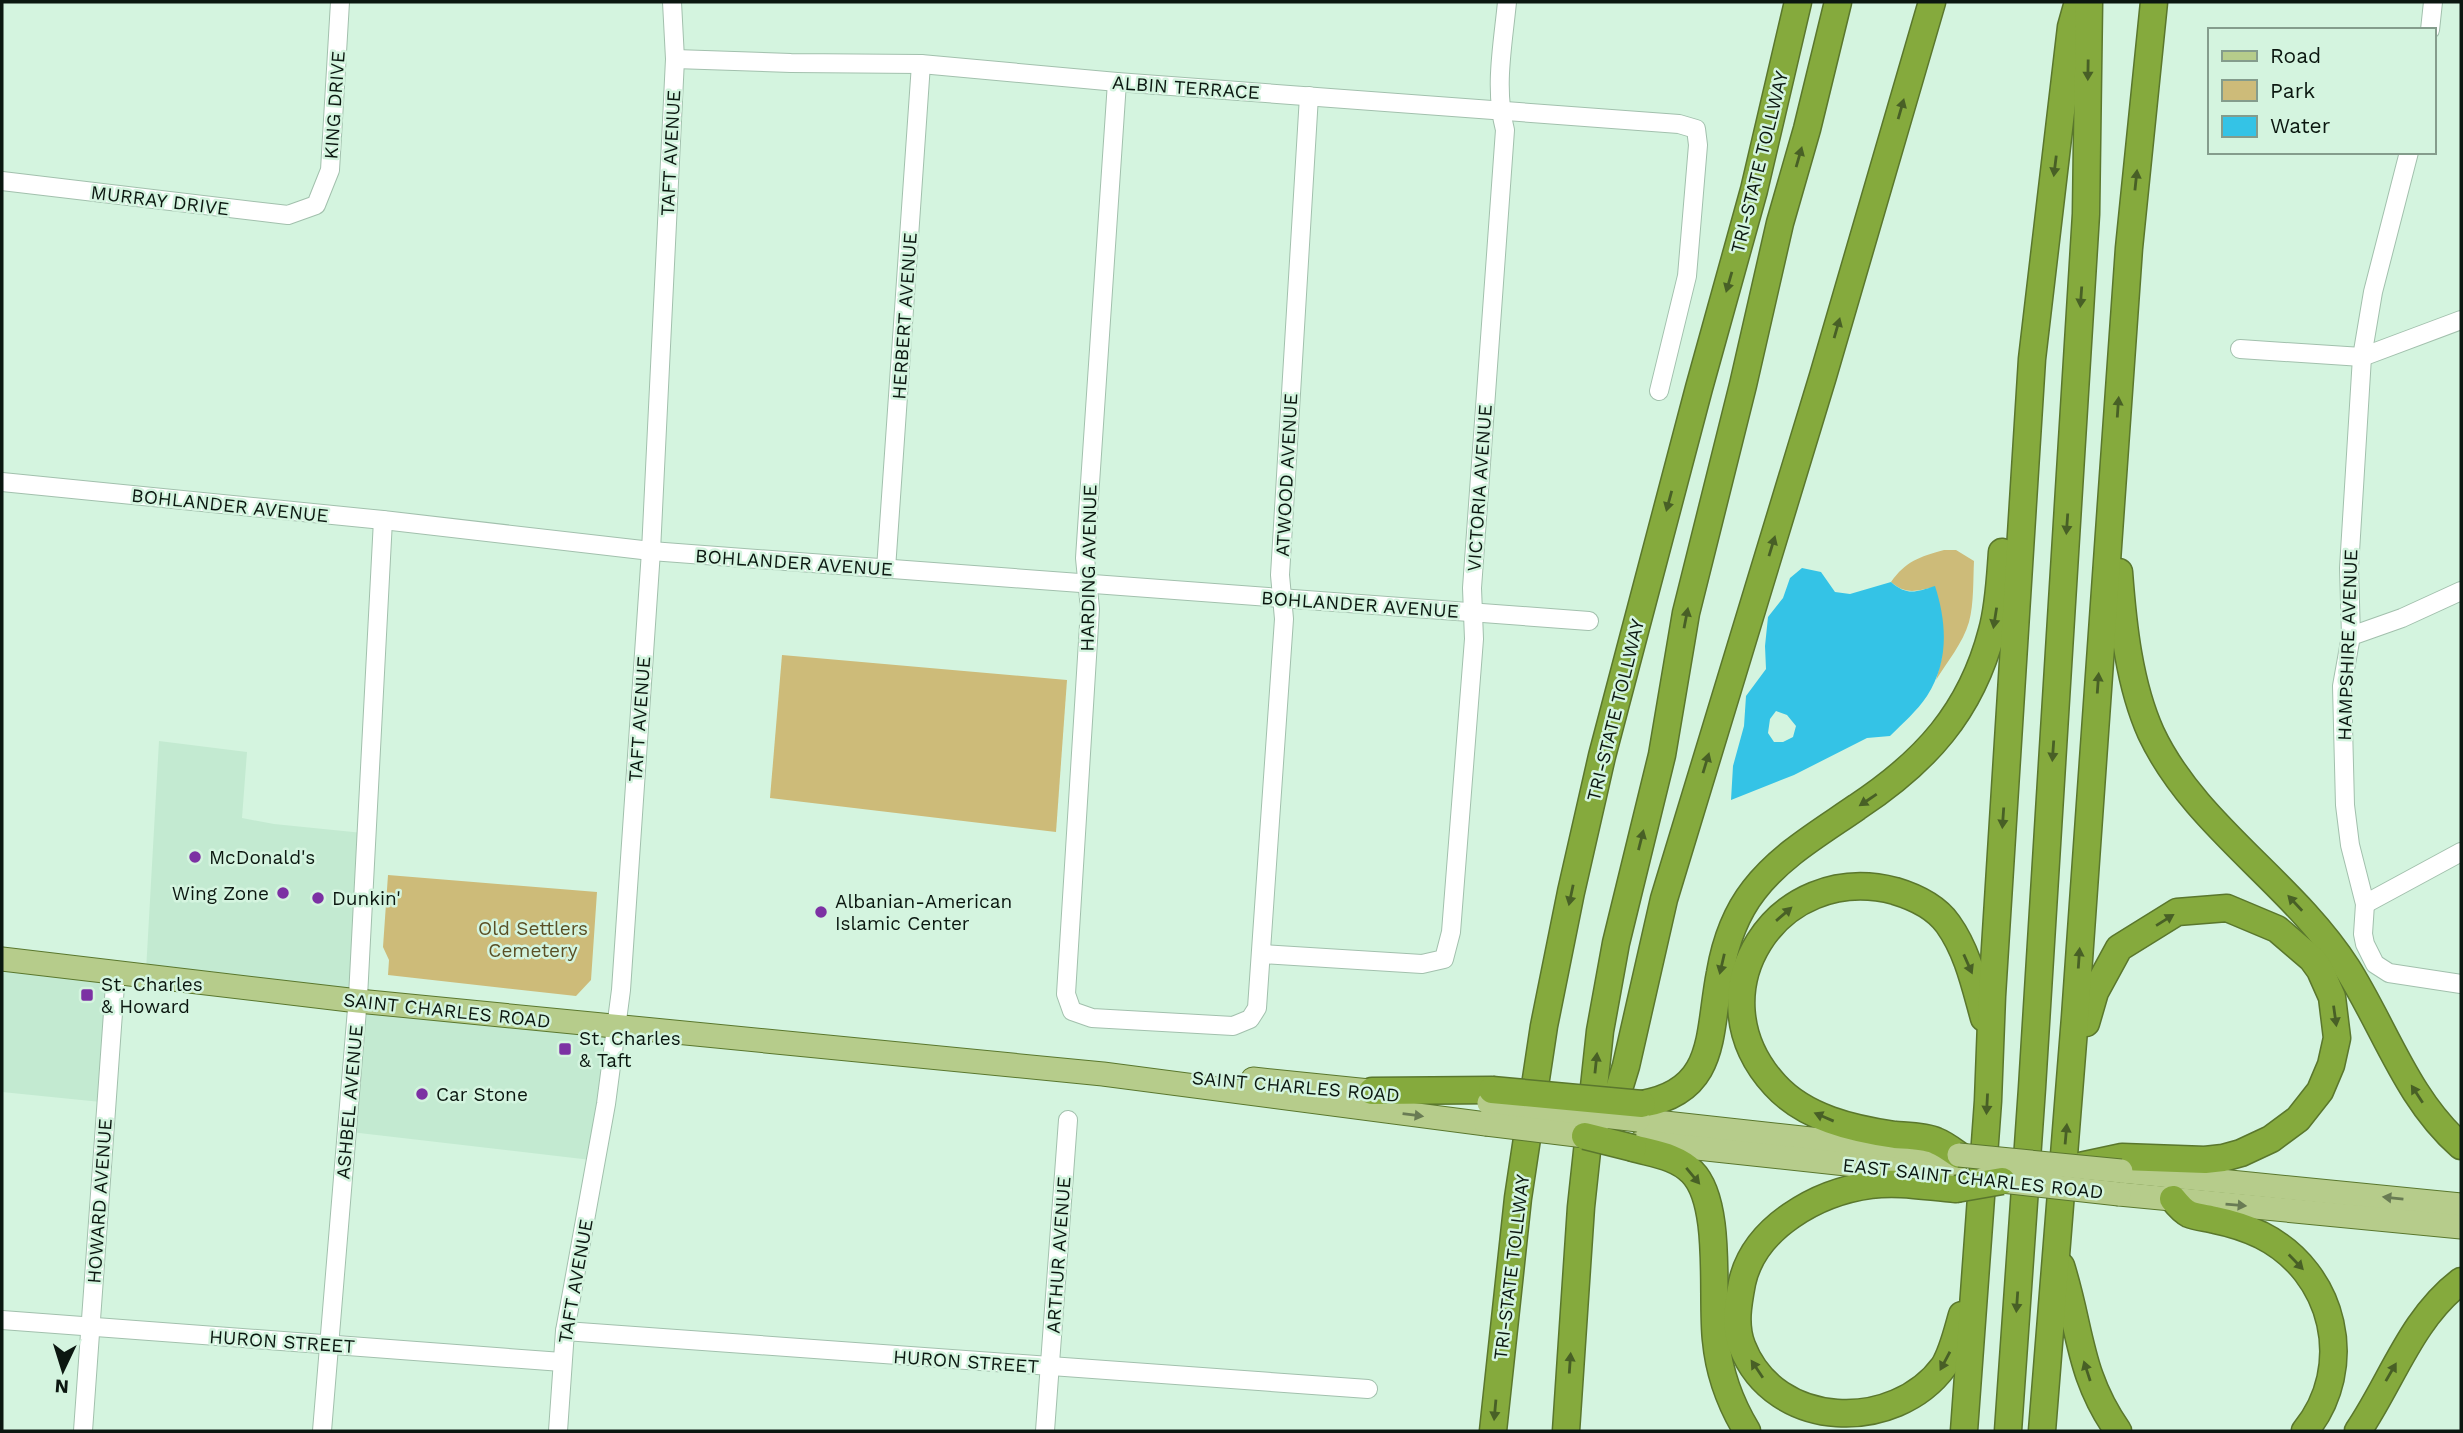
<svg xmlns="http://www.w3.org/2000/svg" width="2463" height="1433" font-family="'Work Sans',sans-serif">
  <rect width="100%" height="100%" fill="#d4f4df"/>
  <g fill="#c3ead1">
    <path d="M159 741 247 752 242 818 274 824 363 833 358 997 146 971Z"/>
    <path d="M2 963 111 976 101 1102 2 1092Z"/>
    <path d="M353 1005 606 1032 601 1106 591 1160 342 1131Z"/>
  </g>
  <g fill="#cdbb79">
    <path d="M1944 550H1956L1974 561C1973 580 1974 603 1969 622 1963 643 1947 662 1936 680L1942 657 1934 587C1916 591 1906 595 1891 582 1906 561 1919 557 1944 550Z"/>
    <path d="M782 655 1067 680 1056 832 770 798Z"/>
    <path d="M388 875 597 892 591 980 576 996 388 975 389 960 383 947Z"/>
  </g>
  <path fill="#34c3e6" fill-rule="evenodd" d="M1802 568 1821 572 1835 592 1850 594 1891 582C1907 596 1916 592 1935 586 1947 623 1949 662 1927 696 1917 711 1902 724 1890 736L1867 738 1794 775 1731 800 1733 766 1744 726 1746 696 1766 669 1765 646 1768 617 1783 598 1790 578ZM1776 711 1787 715 1796 726 1793 737 1783 742H1774L1768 733 1770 719Z"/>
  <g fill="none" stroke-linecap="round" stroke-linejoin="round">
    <g stroke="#a2c0ad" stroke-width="20">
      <g id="minor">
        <path d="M2430 30 2433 2"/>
        <path d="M675 59 791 63 921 64 1117 82 1679 124 1696 129 1698 145 1687 276 1659 391"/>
        <path d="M1117 82 1085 558 1090 609 1066 994 1072 1011 1092 1018 1233 1026 1250 1019 1257 1008 1284 619 1280 575 1309 96"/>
        <path d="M2409 152 2373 292 2362 357 2349 568 2351 636 2342 686 2345 805 2350 845 2365 904 2363 934 2365 944 2375 964 2389 973 2461 984"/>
        <path d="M2 181 288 215 316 205 330 170 340 2"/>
        <path d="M2240 349 2362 357 2461 320"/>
        <path d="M2 482 383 520 651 551 1589 621"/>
        <path d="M886 569 921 64"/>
        <path d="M2351 636 2402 618 2461 591"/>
        <path d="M2365 904 2461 852"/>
        <path d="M1262 954 1422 964 1444 959 1451 932 1474 639 1472 588 1505 130C1494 88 1503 44 1507 2"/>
        <path d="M2 1320 562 1362"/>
        <path d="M565 1331 1368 1389"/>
        <path d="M83 1431 116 971"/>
        <path d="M322 1431 358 997 383 520"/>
        <path d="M558 1431 565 1331 606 1104 621 990 651 551 675 59 672 2"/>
        <path d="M1045 1431 1068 1120"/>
      </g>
    </g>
    <g stroke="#5a772d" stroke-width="25">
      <g id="major">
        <path d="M2 959 358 1001 1103 1074 1486 1124"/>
        <path d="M1253 1079 1389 1093"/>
        <path d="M1638 1120 1956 1155"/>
        <path d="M1641 1142 1957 1176"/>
        <path d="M2121 1171 2461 1205"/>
        <path d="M2119 1194 2461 1227"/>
      </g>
    </g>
    <g stroke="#5a772d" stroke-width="29">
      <g id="highway">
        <path d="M2119 572C2123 625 2129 684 2151 733 2194 825 2293 883 2347 968 2385 1028 2407 1099 2461 1146"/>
        <path d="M1372 1091 1492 1090"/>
        <path d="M1642 1104C1718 1091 1708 1033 1720 973 1725 944 1736 913 1754 890 1781 855 1821 832 1857 807 1925 762 1971 712 1992 631 1999 606 2000 578 2002 552"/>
        <path d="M1609 1122 1626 1066 1664 899 1823 376 1932 2"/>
        <path d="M1633 1148C1654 1154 1676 1156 1692 1172 1723 1203 1711 1297 1716 1340 1719 1373 1730 1403 1747 1431"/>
        <path d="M1959 1155C1952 1150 1944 1144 1936 1141 1925 1136 1907 1136 1895 1135 1853 1129 1805 1118 1775 1085 1691 994 1776 860 1895 891 1915 897 1936 907 1948 924 1968 952 1975 986 1984 1018"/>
        <path d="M2080 1166 2122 1157 2205 1160 2223 1158 2241 1153 2271 1139 2298 1119 2320 1091 2331 1065 2337 1038 2332 997 2320 970 2312 959 2277 929 2227 908 2177 912 2119 948 2095 992 2086 1023"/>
        <path d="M1956 1189C1928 1187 1899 1181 1871 1185 1818 1192 1754 1227 1742 1283 1738 1304 1734 1325 1742 1346 1775 1431 1895 1433 1944 1366 1953 1351 1957 1332 1962 1315"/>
        <path d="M2173 1199C2177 1204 2183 1211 2189 1214 2196 1217 2207 1218 2215 1220 2230 1223 2246 1228 2261 1235 2335 1272 2357 1367 2305 1431"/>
        <path d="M2061 1266C2081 1329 2078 1374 2118 1431"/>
        <path d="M1493 1431 1518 1198 1544 1026 1571 892 1602 756 1699 388 1754 190 1798 2"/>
        <path d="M1566 1431 1581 1207 1600 1031 1616 943 1662 755 1686 613 1743 385 1780 223 1807 129 1838 2"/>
        <path d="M1964 1431 1988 1101 1992 996 2032 359 2071 27 2078 2"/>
        <path d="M2008 1431 2032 1088 2086 214 2089 2"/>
        <path d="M2042 1431 2075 1017 2129 248 2154 2"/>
        <path d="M2358 1431C2392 1381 2411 1319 2461 1281"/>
      </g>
    </g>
    <use href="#minor" stroke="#fff" stroke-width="18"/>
    <use href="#major" stroke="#b6cc8b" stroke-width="23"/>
    <use href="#highway" stroke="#85aa3d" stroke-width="26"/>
    <g stroke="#5a772d" stroke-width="25" stroke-linecap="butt">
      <g id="major-bridge">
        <path d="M1489 1103 1638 1120"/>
        <path d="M1486 1124 1601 1138"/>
        <path d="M1959 1155 2121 1171"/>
        <path d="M1984 1179 2119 1194"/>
      </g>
    </g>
    <g stroke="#5a772d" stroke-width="29" stroke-linecap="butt">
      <g id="highway-bridge">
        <path d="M1492 1090 1642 1104"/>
        <path d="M1585 1136 1633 1148"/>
        <path d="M1956 1189 2002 1181"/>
      </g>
    </g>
    <use href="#major-bridge" stroke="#b6cc8b" stroke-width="23"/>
    <use href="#highway-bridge" stroke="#85aa3d" stroke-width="26"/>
  </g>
  <defs><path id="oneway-solid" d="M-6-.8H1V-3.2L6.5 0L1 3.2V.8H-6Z" transform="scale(1.75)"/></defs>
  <g fill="#486026">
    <use href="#oneway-solid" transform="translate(2088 70) rotate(91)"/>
    <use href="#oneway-solid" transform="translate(1901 109) rotate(-74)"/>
    <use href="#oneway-solid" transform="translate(1799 157) rotate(-74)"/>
    <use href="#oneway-solid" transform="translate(2055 166) rotate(97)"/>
    <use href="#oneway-solid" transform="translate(2136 180) rotate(-84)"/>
    <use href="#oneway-solid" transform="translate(1729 282) rotate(106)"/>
    <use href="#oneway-solid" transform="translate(2081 297) rotate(94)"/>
    <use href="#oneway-solid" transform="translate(1837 328) rotate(-74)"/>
    <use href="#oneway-solid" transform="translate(2118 407) rotate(-86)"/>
    <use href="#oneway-solid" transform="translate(1669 501) rotate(105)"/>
    <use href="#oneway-solid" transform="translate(2067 524) rotate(94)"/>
    <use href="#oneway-solid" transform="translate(1772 546) rotate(-73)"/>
    <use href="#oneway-solid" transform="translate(1686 618) rotate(-79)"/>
    <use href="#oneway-solid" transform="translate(1995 618) rotate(99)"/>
    <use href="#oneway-solid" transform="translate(2098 683) rotate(-86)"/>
    <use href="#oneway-solid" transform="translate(2053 751) rotate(94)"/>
    <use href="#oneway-solid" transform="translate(1706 763) rotate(-73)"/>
    <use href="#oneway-solid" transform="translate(1868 800) rotate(146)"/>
    <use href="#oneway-solid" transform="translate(2003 818) rotate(94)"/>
    <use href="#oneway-solid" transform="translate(1641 840) rotate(-76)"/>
    <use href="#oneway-solid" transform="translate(1571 895) rotate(102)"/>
    <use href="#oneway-solid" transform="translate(2295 903) rotate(-133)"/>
    <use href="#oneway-solid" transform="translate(1784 914) rotate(-41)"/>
    <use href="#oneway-solid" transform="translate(2165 920) rotate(-32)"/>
    <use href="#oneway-solid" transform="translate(2079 958) rotate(-86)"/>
    <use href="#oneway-solid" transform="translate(1722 964) rotate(103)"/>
    <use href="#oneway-solid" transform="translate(1968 964) rotate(66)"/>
    <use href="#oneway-solid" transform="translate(2335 1016) rotate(82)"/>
    <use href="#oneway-solid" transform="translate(1596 1063) rotate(-84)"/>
    <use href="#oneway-solid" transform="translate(2417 1094) rotate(-123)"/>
    <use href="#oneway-solid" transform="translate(1987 1104) rotate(93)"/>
    <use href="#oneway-solid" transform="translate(1824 1117) rotate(-157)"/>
    <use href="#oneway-solid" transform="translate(2066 1134) rotate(-85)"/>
    <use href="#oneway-solid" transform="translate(1693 1176) rotate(50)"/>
    <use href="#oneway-solid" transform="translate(2296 1262) rotate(46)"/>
    <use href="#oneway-solid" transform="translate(2017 1302) rotate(94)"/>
    <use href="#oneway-solid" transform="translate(1945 1361) rotate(118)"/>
    <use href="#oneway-solid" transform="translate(1570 1363) rotate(-86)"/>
    <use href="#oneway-solid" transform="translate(1757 1369) rotate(-124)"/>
    <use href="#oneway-solid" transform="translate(2087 1371) rotate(-108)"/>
    <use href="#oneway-solid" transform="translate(2391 1372) rotate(-60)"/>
    <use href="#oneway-solid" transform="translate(1495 1410) rotate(95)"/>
  </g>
  <g fill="#697b54">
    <use href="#oneway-solid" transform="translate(1413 1115) rotate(7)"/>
    <use href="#oneway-solid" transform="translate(2393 1198) rotate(-174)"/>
    <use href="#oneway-solid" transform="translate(2236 1205) rotate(5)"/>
  </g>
  <g fill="#7c31a3" stroke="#d4f4df" stroke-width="2.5">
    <circle cx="195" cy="857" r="7"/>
    <circle cx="283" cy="893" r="7"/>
    <circle cx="318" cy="898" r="7"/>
    <circle cx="821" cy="912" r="7"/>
    <rect x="80" y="988" width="14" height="14" rx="3.5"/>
    <rect x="558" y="1042" width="14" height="14" rx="3.5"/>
    <circle cx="422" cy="1094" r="7"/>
  </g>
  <g text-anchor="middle" stroke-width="5" stroke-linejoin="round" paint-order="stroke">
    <g font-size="19" fill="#0b1710" stroke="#d4f4df">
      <text transform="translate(1186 87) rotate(4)" y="7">ALBIN TERRACE</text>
      <text transform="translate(334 105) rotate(-86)" y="7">KING DRIVE</text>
      <text transform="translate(670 153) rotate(-87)" y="7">TAFT AVENUE</text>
      <text transform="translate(1759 162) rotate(-76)" y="7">TRI-STATE TOLLWAY</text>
      <text transform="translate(160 200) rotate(7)" y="7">MURRAY DRIVE</text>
      <text transform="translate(904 316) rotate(-86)" y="7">HERBERT AVENUE</text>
      <text transform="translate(1286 475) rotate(-87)" y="7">ATWOOD AVENUE</text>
      <text transform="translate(1479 488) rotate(-86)" y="7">VICTORIA AVENUE</text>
      <text transform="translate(230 505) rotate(6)" y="7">BOHLANDER AVENUE</text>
      <text transform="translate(794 562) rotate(4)" y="7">BOHLANDER AVENUE</text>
      <text transform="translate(1088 568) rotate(-89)" y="7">HARDING AVENUE</text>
      <text transform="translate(1360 604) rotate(4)" y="7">BOHLANDER AVENUE</text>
      <text transform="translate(2347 645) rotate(-88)" y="7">HAMPSHIRE AVENUE</text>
      <text transform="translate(1615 710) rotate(-76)" y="7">TRI-STATE TOLLWAY</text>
      <text transform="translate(639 719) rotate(-86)" y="7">TAFT AVENUE</text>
      <text transform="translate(447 1010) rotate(6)" y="7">SAINT CHARLES ROAD</text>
      <text transform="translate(1296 1086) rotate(5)" y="7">SAINT CHARLES ROAD</text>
      <text transform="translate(349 1102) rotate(-85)" y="7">ASHBEL AVENUE</text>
      <text transform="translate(1973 1178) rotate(6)" y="7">EAST SAINT CHARLES ROAD</text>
      <text transform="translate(99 1201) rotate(-86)" y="7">HOWARD AVENUE</text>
      <text transform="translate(1058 1255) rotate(-86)" y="7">ARTHUR AVENUE</text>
      <text transform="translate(1511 1267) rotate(-83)" y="7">TRI-STATE TOLLWAY</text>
      <text transform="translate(575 1281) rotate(-80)" y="7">TAFT AVENUE</text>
      <text transform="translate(282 1341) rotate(4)" y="7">HURON STREET</text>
      <text transform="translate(966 1361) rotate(4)" y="7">HURON STREET</text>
    </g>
    <g font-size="19" fill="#0b1710" stroke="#d4f4df" text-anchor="start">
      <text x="209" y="864">McDonald's</text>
      <text x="269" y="900" text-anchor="end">Wing Zone</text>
      <text x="332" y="905">Dunkin'</text>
      <text x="835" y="908">Albanian-American<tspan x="835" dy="22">Islamic Center</tspan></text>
      <text x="101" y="991">St. Charles<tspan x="101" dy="22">&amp; Howard</tspan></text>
      <text x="579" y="1045">St. Charles<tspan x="579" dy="22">&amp; Taft</tspan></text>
      <text x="436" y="1101">Car Stone</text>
    </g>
    <g font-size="19" fill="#5a4f25" stroke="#d4f4df">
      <text x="533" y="935">Old Settlers<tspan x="533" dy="22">Cemetery</tspan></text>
    </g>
  </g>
  <rect width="2463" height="1433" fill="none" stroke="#0b1710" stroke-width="7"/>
  <rect x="2208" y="28" width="228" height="126" fill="#d4f4df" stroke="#849c8c" stroke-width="2"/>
  <rect x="2222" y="51" width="35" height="10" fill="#b6cc8b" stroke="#849c8c" stroke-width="2"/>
  <text x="2270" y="63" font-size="21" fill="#0b1710">Road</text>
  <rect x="2222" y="80" width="35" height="21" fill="#cdbb79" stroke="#849c8c" stroke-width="2"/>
  <text x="2270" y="98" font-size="21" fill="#0b1710">Park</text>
  <rect x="2222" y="116" width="35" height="21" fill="#34c3e6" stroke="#849c8c" stroke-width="2"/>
  <text x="2270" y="133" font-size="21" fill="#0b1710">Water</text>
  <g transform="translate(63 1370) rotate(184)" stroke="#d4f4df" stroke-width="5" paint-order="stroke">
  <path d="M0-5L12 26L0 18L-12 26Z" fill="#0b1710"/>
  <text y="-10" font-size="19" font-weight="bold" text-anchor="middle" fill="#0b1710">N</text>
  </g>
</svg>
